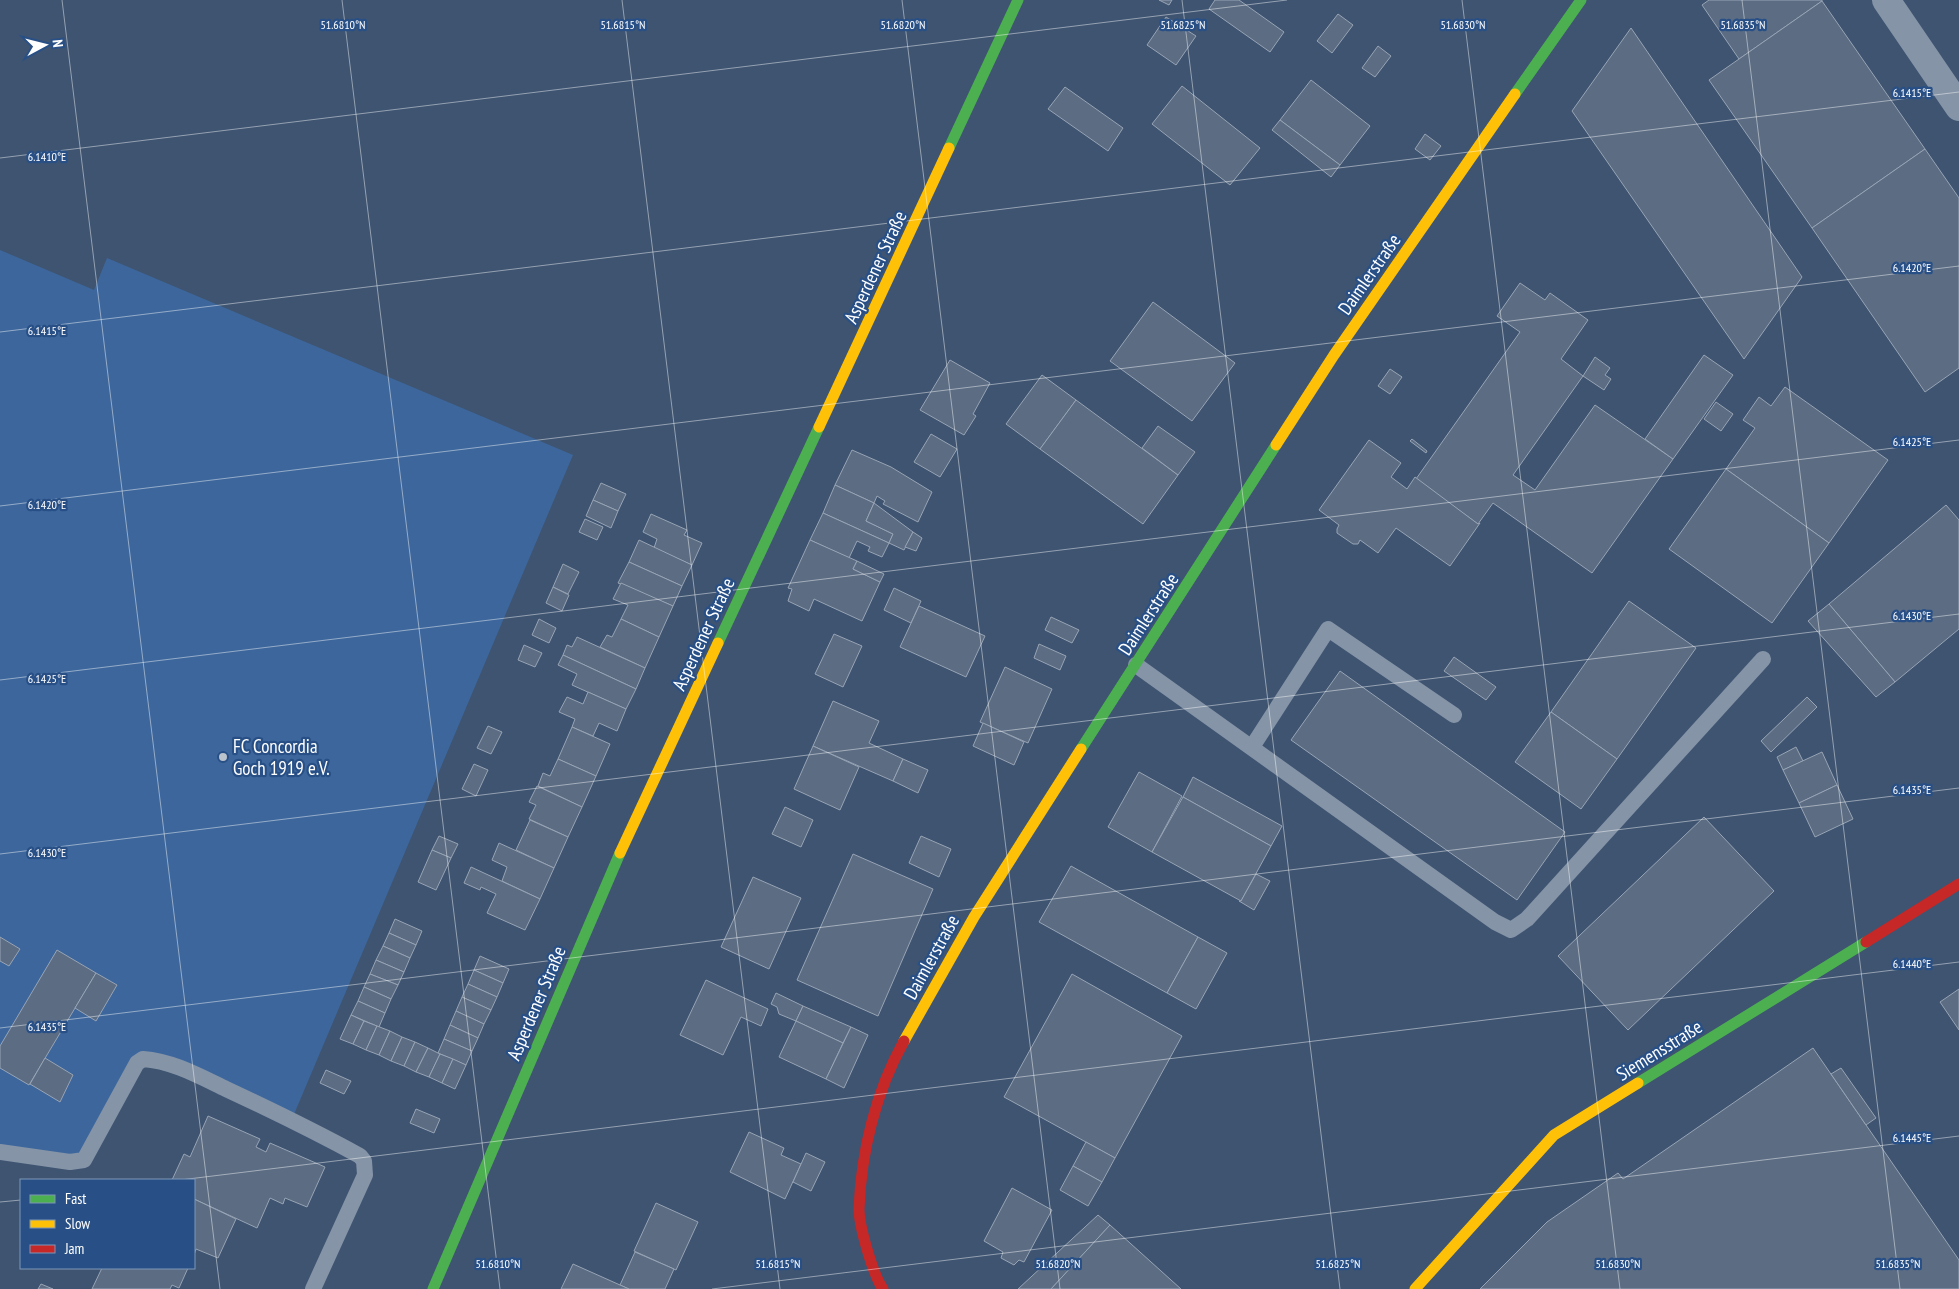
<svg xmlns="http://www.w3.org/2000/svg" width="1959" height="1289" font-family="'PT Sans Narrow',sans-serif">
  <rect width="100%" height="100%" fill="#3e5471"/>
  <path fill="#3d679c" d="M0 250 94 290 107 258 573 455 292 1119 143 1059 84 1160 0 1152Z"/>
  <g fill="#5b6c83" stroke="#98a4b5">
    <path d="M1159 0H1172L1169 5Z"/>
    <path d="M1215 0H1239L1284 32 1270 52 1209 9Z"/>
    <path d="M1709 0H1822V1L1739 59 1702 5Z"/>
    <path d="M1822 1 1925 149 1812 228 1709 80Z"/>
    <path d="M1338 14 1353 25 1332 53 1317 41Z"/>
    <path d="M1166 17 1196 36 1176 65 1147 45Z"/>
    <path d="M1631 28 1802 277 1744 359 1572 111Z"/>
    <path d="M1378 46 1391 56 1375 77 1362 68Z"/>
    <path d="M1311 80 1370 126 1340 165 1280 120Z"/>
    <path d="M1182 86 1260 148 1230 185 1152 124Z"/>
    <path d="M1065 87 1123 128 1108 151 1048 109Z"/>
    <path d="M1280 120 1340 165 1331 177 1272 130Z"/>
    <path d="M1425 134 1441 146 1430 160 1415 149Z"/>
    <path d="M1925 149 1959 198V368L1925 392 1812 228Z"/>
    <path d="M1520 283 1545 300 1550 293 1588 320 1561 359 1583 376 1513 475 1535 490 1595 405 1673 459 1592 573 1493 503 1478 524 1416 479 1520 332 1497 316Z"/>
    <path d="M1153 302 1235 363 1192 421 1110 361Z"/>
    <path d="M1704 355 1733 375 1673 459 1645 439Z"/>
    <path d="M1595 357 1610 368 1605 375 1611 379 1604 390 1583 376Z"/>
    <path d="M950 360 990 383 973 414 976 416 964 435 920 410Z"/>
    <path d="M1390 369 1402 377 1390 394 1378 386Z"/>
    <path d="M1042 375 1076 400 1040 449 1006 424Z"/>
    <path d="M1785 387 1888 460 1829 543 1726 469 1755 428 1743 420 1759 397 1771 406Z"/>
    <path d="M1076 400 1178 475 1143 524 1040 449Z"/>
    <path d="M1716 402 1733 414 1721 431 1704 419Z"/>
    <path d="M1158 426 1195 452 1178 475 1142 448Z"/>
    <path d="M931 434 957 449 940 477 914 462Z"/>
    <path d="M1412 439 1427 451 1426 453 1410 441Z"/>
    <path d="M1369 440 1401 463 1391 477 1407 489 1415 477 1478 524 1480 523 1450 566 1396 528 1378 553 1360 540 1358 544H1353L1337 533V529L1339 525 1319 510Z"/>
    <path d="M852 450 891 467 932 492 918 522 883 504 885 501 877 496 874 503 835 485Z"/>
    <path d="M1726 469 1829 543 1772 623 1669 549Z"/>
    <path d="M601 483 626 494 618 511 593 500Z"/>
    <path d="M835 485 874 503 866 521 893 534 889 543 823 513Z"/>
    <path d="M593 500 618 511 611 528 586 516Z"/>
    <path d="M874 503 913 532 904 550 889 543 893 534 866 521Z"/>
    <path d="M1946 505 1959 520V629L1895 682 1829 604Z"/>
    <path d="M823 513 889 543 882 557 868 551 870 547 857 541 849 558 810 540Z"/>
    <path d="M651 514 687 530 684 535 702 543 692 565 654 548 657 539 643 532Z"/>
    <path d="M585 519 603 527 597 540 579 532Z"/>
    <path d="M913 532 922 538 916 551 905 547Z"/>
    <path d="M639 540 692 565 682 586 629 562Z"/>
    <path d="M810 540 857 561 853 569 880 582 862 621 814 599 809 611 788 601 792 589 788 588Z"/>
    <path d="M857 561 884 574 880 582 853 569Z"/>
    <path d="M629 562 682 586 673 606 618 583Z"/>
    <path d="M563 564 579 572 568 594 553 587Z"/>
    <path d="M621 583 673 606 659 637 621 619 628 605 613 599Z"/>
    <path d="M553 587 569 595 562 611 546 603Z"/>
    <path d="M894 588 921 601 911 623 884 610Z"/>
    <path d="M1629 601 1696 648 1617 759 1551 712Z"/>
    <path d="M1829 604 1895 682 1876 697 1808 621Z"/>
    <path d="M919 606 985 636 966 677 900 647Z"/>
    <path d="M1051 617 1079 630 1072 643 1045 630Z"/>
    <path d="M539 619 556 628 549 643 532 635Z"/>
    <path d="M621 619 659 637 645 668 600 647 607 635 612 637Z"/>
    <path d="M834 634 862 646 843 687 815 674Z"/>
    <path d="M577 637 645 668 636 689 563 655 567 645 572 647Z"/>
    <path d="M1039 644 1066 656 1060 670 1034 658Z"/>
    <path d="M524 645 542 653 535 667 518 660Z"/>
    <path d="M563 655 636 689 626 709 572 685 577 674 558 665Z"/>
    <path d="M1454 657 1496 687 1486 700 1444 671Z"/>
    <path d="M1005 667 1052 689 1028 743 980 722Z"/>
    <path d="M1340 671 1565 832 1517 900 1291 740Z"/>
    <path d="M588 692 626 709 617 731 599 723 593 736 572 727 575 719 559 712 567 697 583 704Z"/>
    <path d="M1807 697 1817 707 1771 752 1761 741Z"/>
    <path d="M833 701 879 721 869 743 903 759 893 781 813 746Z"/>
    <path d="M1551 712 1617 759 1581 809 1515 762Z"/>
    <path d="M983 723 1024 742 1014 765 973 746Z"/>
    <path d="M488 726 502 732 491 754 477 748Z"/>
    <path d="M572 727 610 744 596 776 558 759Z"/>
    <path d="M813 746 859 767 840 810 794 789Z"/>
    <path d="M1796 747 1803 761 1783 770 1777 757Z"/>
    <path d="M1822 752 1837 785 1799 803 1783 770Z"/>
    <path d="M558 759 596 776 582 807 538 786 543 773 550 776Z"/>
    <path d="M903 759 928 770 918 793 893 781Z"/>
    <path d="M474 764 488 770 476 796 462 789Z"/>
    <path d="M1139 772 1182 796 1152 852 1108 827Z"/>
    <path d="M1193 777 1282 826 1271 846 1183 797Z"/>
    <path d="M1837 785 1853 819 1815 837 1799 803Z"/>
    <path d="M537 786 582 807 568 837 529 819 536 805 529 802Z"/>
    <path d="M1183 797 1271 846 1241 901 1152 852Z"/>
    <path d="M785 807 813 820 801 847 772 834Z"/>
    <path d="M1704 817 1774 891 1628 1030 1558 956Z"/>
    <path d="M530 820 568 837 554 868 516 850Z"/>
    <path d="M439 836 458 844 451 858 432 850Z"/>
    <path d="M921 836 951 849 939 877 909 863Z"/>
    <path d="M499 843 554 868 540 899 502 881 507 867 492 860Z"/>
    <path d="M432 850 451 858 436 890 418 882Z"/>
    <path d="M853 854 933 889 878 1016 797 980Z"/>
    <path d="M1071 866 1198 937 1167 993 1039 922Z"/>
    <path d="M471 867 540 899 525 930 487 913 496 894 481 887 480 890 464 883Z"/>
    <path d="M1256 874 1270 881 1254 910 1239 901H1241Z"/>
    <path d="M753 877 801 898 769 969 721 947Z"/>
    <path d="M395 919 422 931 416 945 389 933Z"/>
    <path d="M389 933 416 945 410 958 383 946Z"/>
    <path d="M0 937 20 949 9 966 0 961Z"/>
    <path d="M1198 937 1227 953 1196 1009 1167 993Z"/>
    <path d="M383 946 410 958 404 972 376 960Z"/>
    <path d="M57 950 96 973 29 1085 0 1068V1046Z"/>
    <path d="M480 956 509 969 503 983 474 970Z"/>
    <path d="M376 960 404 972 398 985 370 974Z"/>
    <path d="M474 970 503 983 497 997 468 984Z"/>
    <path d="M96 973 117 985 96 1021 75 1008Z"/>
    <path d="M370 974 398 985 391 999 364 987Z"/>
    <path d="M1072 974 1182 1036 1115 1158 1004 1097Z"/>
    <path d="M706 980 768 1009 761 1026 741 1017 723 1055 680 1035Z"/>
    <path d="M468 984 497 997 491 1010 462 997Z"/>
    <path d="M364 987 391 999 385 1013 358 1001Z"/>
    <path d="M1959 989V1030L1940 1002Z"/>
    <path d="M776 993 803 1006 796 1021 779 1014 777 1007 771 1004Z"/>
    <path d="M462 997 491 1010 484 1024 456 1011Z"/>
    <path d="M358 1001 385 1013 379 1027 351 1015Z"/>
    <path d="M803 1006 851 1027 843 1043 796 1021Z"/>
    <path d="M456 1011 484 1024 478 1038 450 1025Z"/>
    <path d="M351 1015 364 1021 353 1044 340 1039Z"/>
    <path d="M364 1021 377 1026 366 1050 353 1044Z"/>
    <path d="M796 1021 843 1043 826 1079 779 1057Z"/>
    <path d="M450 1025 478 1038 472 1051 444 1039Z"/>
    <path d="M377 1026 390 1031 379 1055 366 1050Z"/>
    <path d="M851 1027 868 1035 844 1088 826 1079Z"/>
    <path d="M390 1031 402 1037 391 1061 379 1055Z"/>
    <path d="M402 1037 415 1042 404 1066 391 1061Z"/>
    <path d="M444 1039 472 1051 466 1065 438 1053Z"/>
    <path d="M415 1042 428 1048 416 1072 404 1066Z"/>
    <path d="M428 1048 440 1054 429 1077 416 1072Z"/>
    <path d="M1813 1048 1959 1260V1289H1480L1547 1222 1618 1173 1623 1179Z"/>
    <path d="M440 1054 453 1059 442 1083 429 1077Z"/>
    <path d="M45 1058 73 1075 60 1102 30 1084Z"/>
    <path d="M453 1059 466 1065 455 1089 442 1083Z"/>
    <path d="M1841 1068 1876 1118 1866 1125 1831 1074Z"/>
    <path d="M326 1070 351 1081 344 1094 320 1083Z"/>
    <path d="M416 1109 440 1119 434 1133 410 1123Z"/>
    <path d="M208 1116 260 1139 256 1147 266 1152 270 1143 325 1167 307 1207 285 1198 283 1204 270 1198 257 1228 194 1199V1180H172L184 1154 190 1157Z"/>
    <path d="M749 1132 784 1148 781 1155 801 1164 785 1199 730 1172Z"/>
    <path d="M1086 1142 1115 1158 1102 1182 1073 1166Z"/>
    <path d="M806 1153 825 1162 811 1191 793 1182Z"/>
    <path d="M1073 1166 1102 1182 1088 1206 1060 1190Z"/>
    <path d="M1012 1188 1052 1210 1024 1262 1019 1260 1014 1265 1001 1258 1003 1252 984 1241Z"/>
    <path d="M194 1199 236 1219 218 1258 196 1249 194 1255Z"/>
    <path d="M656 1203 698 1222 676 1270 634 1251Z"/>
    <path d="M1098 1215 1110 1225 1051 1289H1018Z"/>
    <path d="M1110 1225 1181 1289H1051Z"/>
    <path d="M635 1252 674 1269 665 1289H629L620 1285Z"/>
    <path d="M573 1264 620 1285 629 1289H561Z"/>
    <path d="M102 1268H188L179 1288 172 1285 170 1289H92Z"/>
    <path d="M41 1284 53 1289H38Z"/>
  </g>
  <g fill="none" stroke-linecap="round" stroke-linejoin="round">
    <g stroke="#8594a7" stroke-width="16">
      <path d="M1136 665 1495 922 1511 930 1527 919 1763 659"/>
      <path d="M1252 747 1328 629 1454 715"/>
      <path d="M0 1152 70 1162 84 1160 137 1063 143 1059C172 1061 199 1076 226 1089 271 1110 316 1132 360 1156L364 1161 365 1175 313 1289"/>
    </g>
    <path stroke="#8594a7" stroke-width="28" d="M1886 0 1959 107"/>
    <g stroke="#4caf50" stroke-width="11">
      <path d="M1515 94 1581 0"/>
      <path d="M949 148 1018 0"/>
      <path d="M718 643 819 427"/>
      <path d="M1081 749 1276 445"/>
      <path d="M1638 1083 1866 942"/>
      <path d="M433 1289 620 853"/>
    </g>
    <g stroke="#ffc107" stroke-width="11">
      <path d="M819 427 949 148"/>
      <path d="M1276 445 1334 355 1515 94"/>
      <path d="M620 853 718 643"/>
      <path d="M904 1041 974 917 1081 749"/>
      <path d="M1415 1289 1554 1135 1638 1083"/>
    </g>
    <g stroke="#c62828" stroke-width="11">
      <path d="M1866 942 1959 884"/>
      <path d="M883 1289C873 1275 859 1226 859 1209 861 1152 876 1091 904 1041"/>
    </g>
  </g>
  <path fill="none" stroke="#fff" stroke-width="1" stroke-opacity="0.45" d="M62 0 220 1289M342 0 500 1289M622 0 780 1289M902 0 1060 1289M1182 0 1340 1289M1462 0 1620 1289M1742 0 1900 1289M0 158 1287 0M0 332 1959 92M0 506 1959 266M0 680 1959 440M0 854 1959 614M0 1028 1959 788M180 1180 1959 962M0 1202 21 1200M712 1289 1959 1136"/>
  <circle fill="#bbc3cd" stroke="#285087" stroke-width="2" cx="223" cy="757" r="5"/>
  <g text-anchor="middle" stroke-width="4.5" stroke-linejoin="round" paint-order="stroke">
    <g font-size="19" fill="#fff" stroke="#285087">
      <text transform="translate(875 267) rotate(-65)" y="7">Asperdener Straße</text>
      <text transform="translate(1369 274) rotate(-55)" y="7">Daimlerstraße</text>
      <text transform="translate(1148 614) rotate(-57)" y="7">Daimlerstraße</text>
      <text transform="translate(703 634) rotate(-65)" y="7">Asperdener Straße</text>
      <text transform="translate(931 957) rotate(-61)" y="7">Daimlerstraße</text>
      <text transform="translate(536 1003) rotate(-67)" y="7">Asperdener Straße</text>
      <text transform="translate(1659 1050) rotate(-32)" y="7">Siemensstraße</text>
    </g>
    <g font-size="19" fill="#fff" stroke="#285087" text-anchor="start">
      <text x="233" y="753">FC Concordia<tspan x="233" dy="22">Goch 1919 e.V.</tspan></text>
    </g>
  </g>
  <g font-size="12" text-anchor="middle" fill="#fff" stroke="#285087" stroke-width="4.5" stroke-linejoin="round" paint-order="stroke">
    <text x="343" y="29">51.6810°N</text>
    <text x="623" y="29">51.6815°N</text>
    <text x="903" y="29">51.6820°N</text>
    <text x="1183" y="29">51.6825°N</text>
    <text x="1463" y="29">51.6830°N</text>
    <text x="1743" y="29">51.6835°N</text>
    <text x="1912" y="97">6.1415°E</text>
    <text x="47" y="161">6.1410°E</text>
    <text x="1912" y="272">6.1420°E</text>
    <text x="47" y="335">6.1415°E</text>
    <text x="1912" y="446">6.1425°E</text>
    <text x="47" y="509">6.1420°E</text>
    <text x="1912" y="620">6.1430°E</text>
    <text x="47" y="683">6.1425°E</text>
    <text x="1912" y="794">6.1435°E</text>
    <text x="47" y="857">6.1430°E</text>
    <text x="1912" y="968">6.1440°E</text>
    <text x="47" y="1031">6.1435°E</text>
    <text x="1912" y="1142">6.1445°E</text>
    <text x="498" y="1268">51.6810°N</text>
    <text x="778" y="1268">51.6815°N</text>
    <text x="1058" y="1268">51.6820°N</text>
    <text x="1338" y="1268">51.6825°N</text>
    <text x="1618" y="1268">51.6830°N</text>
    <text x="1898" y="1268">51.6835°N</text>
  </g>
  <rect x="20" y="1179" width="175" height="90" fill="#285087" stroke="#7e96b7"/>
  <rect x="30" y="1195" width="25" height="8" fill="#4caf50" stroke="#7e96b7"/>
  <text x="65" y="1204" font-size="15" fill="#ffffff">Fast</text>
  <rect x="30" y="1220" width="25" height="8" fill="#ffc107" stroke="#7e96b7"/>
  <text x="65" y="1229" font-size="15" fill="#ffffff">Slow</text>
  <rect x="30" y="1245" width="25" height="8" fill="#c62828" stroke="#7e96b7"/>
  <text x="65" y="1254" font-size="15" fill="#ffffff">Jam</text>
  <g transform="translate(45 45) rotate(83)" stroke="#285087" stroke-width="4" paint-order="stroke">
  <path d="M0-4L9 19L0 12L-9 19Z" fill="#ffffff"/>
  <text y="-8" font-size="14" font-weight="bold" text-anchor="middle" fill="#ffffff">N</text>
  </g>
</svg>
